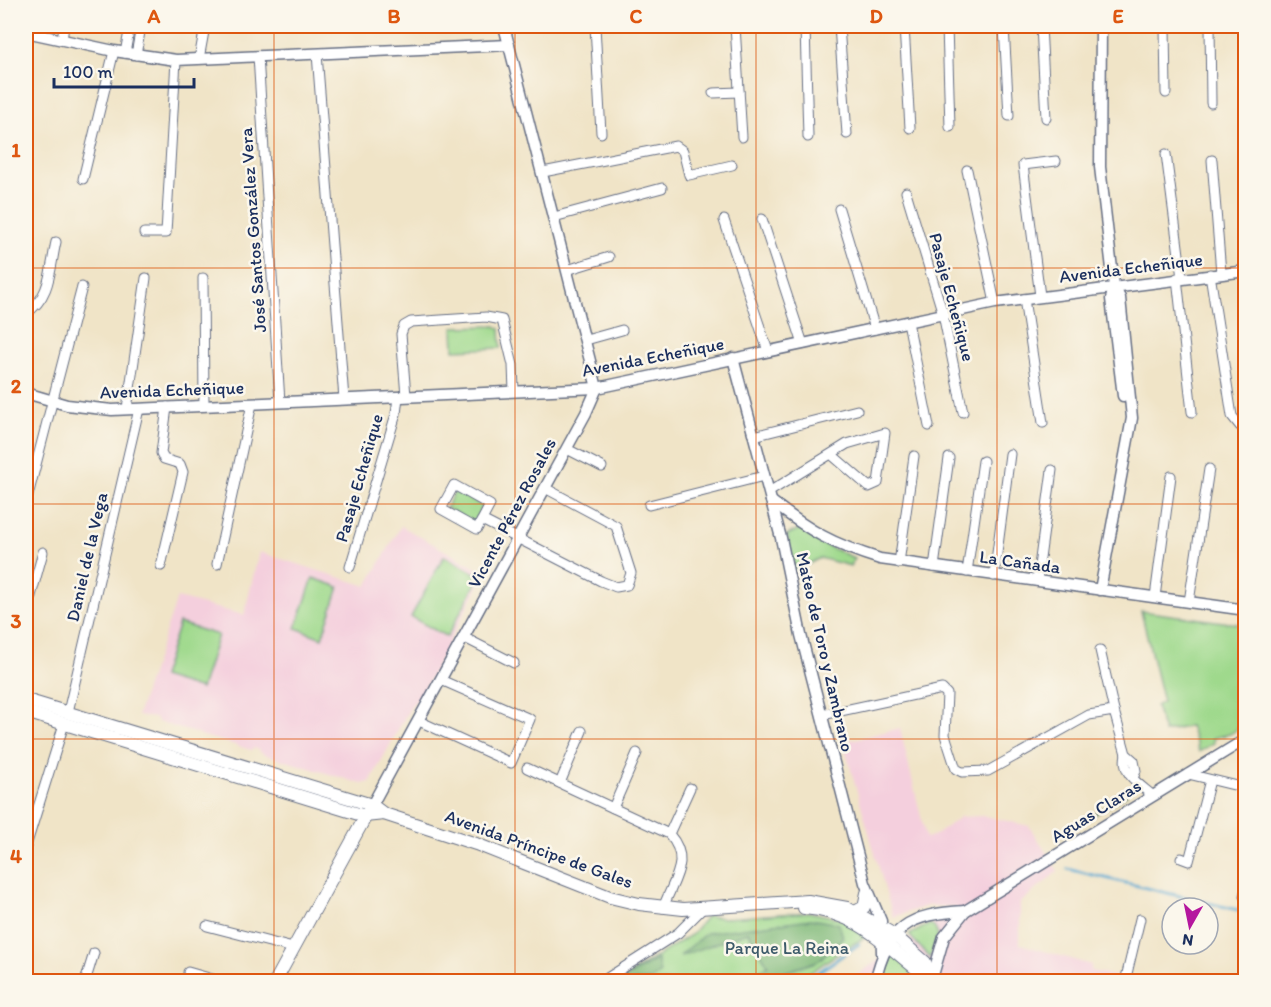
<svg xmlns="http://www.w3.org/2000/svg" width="1271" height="1007" font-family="Itim,sans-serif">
  <rect width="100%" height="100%" fill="#fbf7ec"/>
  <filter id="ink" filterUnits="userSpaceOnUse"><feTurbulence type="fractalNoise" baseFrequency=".0167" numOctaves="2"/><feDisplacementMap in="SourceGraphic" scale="12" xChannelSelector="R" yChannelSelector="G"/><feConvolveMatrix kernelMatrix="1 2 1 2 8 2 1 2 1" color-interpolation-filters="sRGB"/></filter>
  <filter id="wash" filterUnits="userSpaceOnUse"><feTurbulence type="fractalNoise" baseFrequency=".008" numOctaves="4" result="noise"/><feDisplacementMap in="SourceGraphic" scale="24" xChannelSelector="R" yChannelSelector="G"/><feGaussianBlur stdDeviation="1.35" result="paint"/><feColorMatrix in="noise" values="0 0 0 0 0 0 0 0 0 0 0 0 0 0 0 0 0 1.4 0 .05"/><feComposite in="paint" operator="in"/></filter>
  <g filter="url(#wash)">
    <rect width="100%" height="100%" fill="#f0e4c7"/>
    <g fill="#f4cfdd">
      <path d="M401 526 485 573 420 698 412 704 370 782 362 784 263 754 255 748 251 750 158 722 156 718 137 716 177 598 244 615 259 552 367 586Z"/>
      <path d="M900 728 926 838 937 834 960 817 985 816 1029 826 1058 871 1020 903V944L1091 965V971L1140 981H848L956 907 927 906 893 917 843 742Z"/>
    </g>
    <g fill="#9fd98c" stroke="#5d8475" stroke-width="1.5">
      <path d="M496 326 500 329 501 348 454 350 453 327Z"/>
      <path d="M455 491 483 506 474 523 446 508Z"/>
      <path d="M801 528 825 545 854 558 851 566 820 558 795 571 787 535Z"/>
      <path d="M444 556 480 576 447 637 411 617Z"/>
      <path d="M313 578 339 587 322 638 296 628Z"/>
      <path d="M1141 611 1245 625V724L1230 734 1213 738 1214 743 1199 752 1190 726 1164 732 1156 706 1163 702Z"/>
      <path d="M179 623 218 635 201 689 162 677Z"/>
      <path d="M1126 793 1127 795 1058 837Z"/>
      <path d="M809 912 843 919 866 937 843 950 798 981 616 982 691 935 707 916 726 918Z"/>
      <path d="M930 924 934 926 938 935 930 958 909 935Z"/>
      <path d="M892 950 925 982H880L885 958Z"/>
    </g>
    <g fill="#7fb978" stroke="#4d746b" stroke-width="1.5">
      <path d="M811 919 839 924 843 937 818 961 767 978 764 981H744L768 965 748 932 680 956 706 933Z"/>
      <path d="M657 959 660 973 649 981H620Z"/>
    </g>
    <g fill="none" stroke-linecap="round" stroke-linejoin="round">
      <g stroke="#54a6cf" stroke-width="3">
        <path d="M1068 869 1246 912"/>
        <path d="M804 982 859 944"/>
      </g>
    </g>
  </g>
  <g filter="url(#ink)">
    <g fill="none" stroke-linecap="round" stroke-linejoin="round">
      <g stroke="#666e83" stroke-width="11">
        <g id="minor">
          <path d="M595 26 601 133"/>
          <path d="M735 26 742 137"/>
          <path d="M805 26 808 137"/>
          <path d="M839 26 847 134"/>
          <path d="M904 26 910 128"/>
          <path d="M947 26 950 127"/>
          <path d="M1004 26 1009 116"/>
          <path d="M1041 26 1046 118"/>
          <path d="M1165 26 1166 93"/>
          <path d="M1210 26 1211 103"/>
          <path d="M62 40 64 26"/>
          <path d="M125 53 130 26"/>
          <path d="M317 54 344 399"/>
          <path d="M136 55 141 26"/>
          <path d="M258 56 280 402"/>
          <path d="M199 59 205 26"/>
          <path d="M26 77V89"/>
          <path d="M713 93 739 92"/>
          <path d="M1166 154 1182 278"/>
          <path d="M1212 160 1221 273"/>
          <path d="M967 170 995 303"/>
          <path d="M543 172 676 146 683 151 689 175 732 165"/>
          <path d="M83 179 114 51"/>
          <path d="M906 192 943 314 963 412"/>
          <path d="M839 209 875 329"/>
          <path d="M554 217 662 188"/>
          <path d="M762 219 803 344"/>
          <path d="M724 220 768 351"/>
          <path d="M144 233H166L176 60"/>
          <path d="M567 270 609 257"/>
          <path d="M1210 274 1232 416 1240 426"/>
          <path d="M203 278 204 406"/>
          <path d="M1177 278 1192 412"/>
          <path d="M1040 296 1023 165 1056 161"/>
          <path d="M1024 299 1043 423"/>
          <path d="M26 313C51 298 50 268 56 242"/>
          <path d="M908 322 929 426"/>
          <path d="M586 340 622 330"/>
          <path d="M406 396 401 334 404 326 411 322 486 317 502 320 513 365 514 391"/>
          <path d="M127 409 146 278"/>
          <path d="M754 436 857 410"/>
          <path d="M567 449 602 467"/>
          <path d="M769 492 847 444 885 433 878 483 869 487 831 454"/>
          <path d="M26 503 82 287"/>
          <path d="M649 505 764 476"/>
          <path d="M482 520 490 505 454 485 441 509 477 529 482 520 601 581 616 587 627 585 631 573 616 526 545 488"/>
          <path d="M899 563 914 456"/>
          <path d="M217 564 252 404"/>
          <path d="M161 566 183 472 180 464 164 459 161 453 167 407"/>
          <path d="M350 567 396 414 398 397"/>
          <path d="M934 567 949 458"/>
          <path d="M967 572 983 461"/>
          <path d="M994 576 1010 454"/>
          <path d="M1037 581 1052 470"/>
          <path d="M1155 597 1171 476"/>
          <path d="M1189 602 1209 469"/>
          <path d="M26 614 43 552"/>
          <path d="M465 638 514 663"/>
          <path d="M1100 650 1114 711"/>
          <path d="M68 712 139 409"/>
          <path d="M822 715 942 689 947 694 945 735 956 769 962 772 988 771 1089 715 1114 711 1126 754 1134 761 1136 771 1133 778"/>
          <path d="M419 721 511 763 530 719 441 680"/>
          <path d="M1126 754C1121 774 1138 783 1152 795"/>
          <path d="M527 768 669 834C692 860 674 878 663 908"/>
          <path d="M1188 774 1246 788"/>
          <path d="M560 783 582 731"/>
          <path d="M613 808 637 753"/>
          <path d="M669 834 690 788"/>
          <path d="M26 846 64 724"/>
          <path d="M1181 858 1189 861 1210 780"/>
          <path d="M1244 896 1246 889"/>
          <path d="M207 926 293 948"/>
          <path d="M188 972 223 982"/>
          <path d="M85 982 94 953"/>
          <path d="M601 982 678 933 703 908"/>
          <path d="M1125 982 1140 919"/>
        </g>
      </g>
      <g stroke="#666e83" stroke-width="13">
        <g id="tertiary">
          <path d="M26 32 114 51 176 60 509 45"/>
          <path d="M1114 287 1111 299 1123 396"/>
          <path d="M733 358 781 538 801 635 865 883 881 921 882 953"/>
          <path d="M26 393 67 405 112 410 597 388 995 303 1246 271"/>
          <path d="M771 501C811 532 832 544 880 559L1246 610"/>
          <path d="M1100 590 1132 418 1120 298 1114 286 1100 167 1101 26"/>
          <path d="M372 805 586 413 597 388 504 26"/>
          <path d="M875 982C888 926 909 914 965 911"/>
          <path d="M931 982 944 937 965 911 1246 739"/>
        </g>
      </g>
      <g stroke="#666e83" stroke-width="14">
        <g id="secondary">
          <path d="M26 700 372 805 384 814 476 844 610 897 639 904 683 909 808 901 847 908 893 934 925 962 932 981"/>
          <path d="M26 712 365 816 384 814"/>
          <path d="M804 908C862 912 889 950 932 981"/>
          <path d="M855 912 864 907 867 893"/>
          <path d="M275 982 368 812"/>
        </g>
      </g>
      <use href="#minor" stroke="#fff" stroke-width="9"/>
      <use href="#tertiary" stroke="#fff" stroke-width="10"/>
      <use href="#secondary" stroke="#fff" stroke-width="12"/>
    </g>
  </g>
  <path fill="none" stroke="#de5710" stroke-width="1.5" stroke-opacity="0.55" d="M274 26V982M515 26V982M756 26V982M997 26V982M26 268H1246M26 504H1246M26 739H1246"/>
  <g text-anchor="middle" stroke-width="5" stroke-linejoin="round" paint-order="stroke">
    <g font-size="18" fill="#1b2f5e" stroke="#fbf7ec">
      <text transform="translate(253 230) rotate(-94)" y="6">José Santos González Vera</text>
      <text transform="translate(1131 268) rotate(-7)" y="6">Avenida Echeñique</text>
      <text transform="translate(952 297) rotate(75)" y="6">Pasaje Echeñique</text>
      <text transform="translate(653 357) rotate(-11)" y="6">Avenida Echeñique</text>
      <text transform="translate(172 390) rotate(-2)" y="6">Avenida Echeñique</text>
      <text transform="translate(359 478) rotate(-74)" y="6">Pasaje Echeñique</text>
      <text transform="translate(512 513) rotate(-62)" y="6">Vicente Pérez Rosales</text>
      <text transform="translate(87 557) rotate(-77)" y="6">Daniel de la Vega</text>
      <text transform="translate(1020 562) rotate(8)" y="6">La Cañada</text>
      <text transform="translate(825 652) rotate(77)" y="6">Mateo de Toro y Zambrano</text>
      <text transform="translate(1096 811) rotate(-32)" y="6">Aguas Claras</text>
      <text transform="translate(539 849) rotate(20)" y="6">Avenida Príncipe de Gales</text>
    </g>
    <g font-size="18" fill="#3c5a6a" stroke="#fbf7ec">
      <text x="787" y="954">Parque La Reina</text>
    </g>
  </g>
  <rect width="1271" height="1007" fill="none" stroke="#fbf7ec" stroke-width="66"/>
  <g transform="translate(1190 926) rotate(189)"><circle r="28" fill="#fbf7ec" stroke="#a1a7b3" stroke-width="1.5"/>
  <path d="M0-4.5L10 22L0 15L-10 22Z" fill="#b5179e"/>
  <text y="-9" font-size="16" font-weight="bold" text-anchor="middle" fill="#1b2f5e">N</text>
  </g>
  <path d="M54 78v9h140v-9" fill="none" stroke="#1b2f5e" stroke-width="3"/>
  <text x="63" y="78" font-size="18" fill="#1b2f5e" stroke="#fbf7ec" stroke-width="4.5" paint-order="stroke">100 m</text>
  <rect x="33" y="33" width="1205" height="941" fill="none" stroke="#de5710" stroke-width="2"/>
  <g font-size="20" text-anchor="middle" font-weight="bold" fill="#de5710">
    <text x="154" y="23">A</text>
    <text x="394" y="23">B</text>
    <text x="636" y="23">C</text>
    <text x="876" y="23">D</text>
    <text x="1118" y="23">E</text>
    <text x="16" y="157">1</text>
    <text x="16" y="393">2</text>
    <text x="16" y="628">3</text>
    <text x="16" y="863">4</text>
  </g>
</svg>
